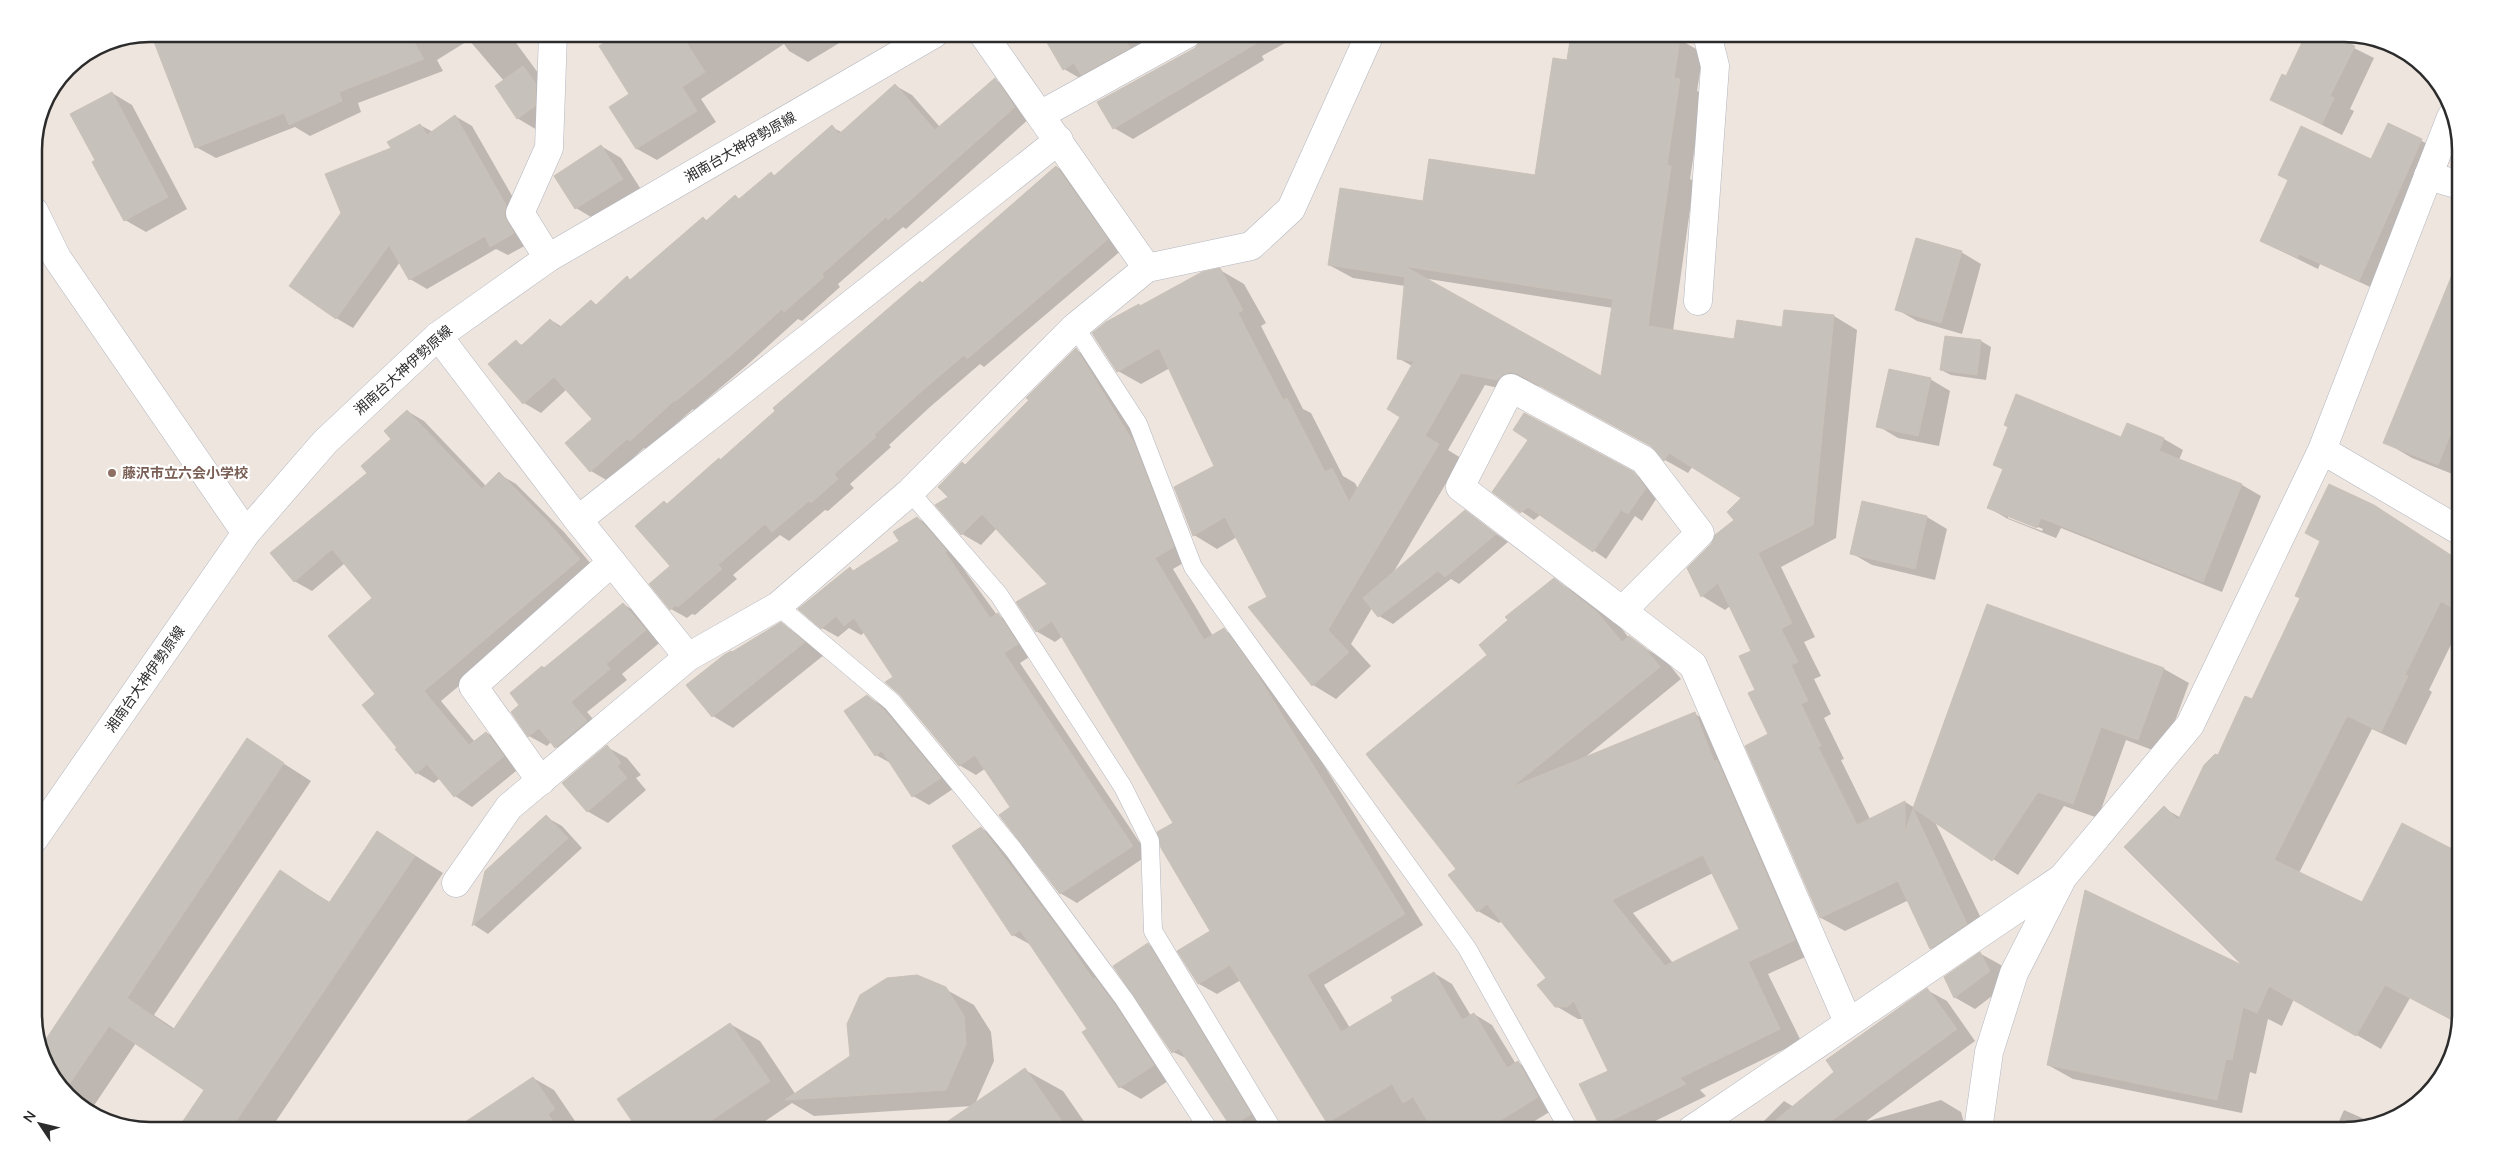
<svg xmlns="http://www.w3.org/2000/svg" width="2494" height="1164" font-family="'Nunito Sans','Noto Sans JP',sans-serif">
  <rect width="100%" height="100%" fill="#eee5de"/>
  <g fill="#0003" fill-rule="evenodd">
    <path d="M152 34H514L511 36 555 96 537 130 517 118 504 81 469 40 437 60 443 71 358 103 361 112 310 136 295 127 216 158 196 147Z"/>
    <path d="M620 34H854L808 62 789 51 784 44 701 99 716 122 657 160 637 149 611 107 631 94 600 47Z"/>
    <path d="M1051 34H1194L1083 80 1064 69 1045 37Z"/>
    <path d="M1204 34H1301L1262 56 1264 60 1133 139 1114 128 1202 42Z"/>
    <path d="M1572 34H1685L1684 42 1703 53 1697 91 1703 94 1690 179 1694 181 1673 331 1735 340 1783 328 1785 311 1834 316 1857 330 1836 538 1781 567 1815 637 1804 642 1821 676 1814 679 1831 714 1824 718 1844 759 1841 760 1870 819 1905 802 1915 808 2164 669 2189 683 2163 754 2126 740 2098 818 2064 806 2018 875 1935 822 1990 937 1955 961 1931 948 1909 900 1845 931 1821 918 1747 746 1770 735 1757 690 1753 651 1730 606 1725 610 1702 596 1743 498 1693 466 1688 473 1665 460 1654 447 1543 387 1534 385 1521 393 1485 385 1448 450 1461 458 1393 573 1465 512 1508 542 1459 584 1451 579 1393 624 1379 616 1372 608 1351 644 1371 666 1336 699 1313 685 1237 537 1217 549 1194 535 1216 467 1170 368 1141 384 1118 371 1142 307 1220 270 1244 284 1266 323 1261 326 1303 409 1311 413 1343 476 1355 483 1358 489 1402 416 1412 366 1398 358 1405 286 1353 278 1329 265 1424 202 1536 176 1568 62ZM1422 278 1613 308 1602 378Z"/>
    <path d="M2307 34H2326L2374 58 2350 109 2354 111 2342 135 2272 100 2287 77Z"/>
    <path d="M995 80 1012 90 1031 117 906 229 903 227 838 284 840 287 802 321 798 319 746 366 694 410 693 409 647 450 644 448 608 481 591 471 567 443 594 420 567 389 541 413 524 403 516 342 522 345 551 320 562 327 591 301 597 305 627 278 631 281 703 218 708 221 736 197 741 200 771 173 775 176 832 127 843 133 896 86 912 95 940 127Z"/>
    <path d="M112 93 132 105 187 209 146 232 125 220 96 161Z"/>
    <path d="M455 116 472 126 523 215 530 243 508 255 496 249 427 289 410 279 400 262 353 328 336 318 392 149 420 125 433 132Z"/>
    <path d="M2389 125 2442 151 2379 291 2320 264 2318 269 2261 241 2289 181 2372 160Z"/>
    <path d="M601 146 621 158 642 191 596 220 576 208 555 176Z"/>
    <path d="M1057 167 1073 177 1123 249 984 367 980 364 930 407 889 445 891 447 850 484 854 488 828 511 825 510 789 541 780 535 733 575 737 579 695 615 692 614 687 618 671 609 672 566 664 502 668 505 721 461Z"/>
    <path d="M1961 252 1981 264 1962 334 1917 321 1896 309Z"/>
    <path d="M2447 290 2460 295V477L2412 458 2385 442Z"/>
    <path d="M1946 337 1981 341 1991 347 1986 380 1951 375 1941 370Z"/>
    <path d="M1076 350 1094 360 1152 455 1192 558 1173 569 1213 636 1224 630 1242 640 1273 683 1423 925 1324 985 1350 1028 1395 1001 1434 973 1452 984 1471 1016 1474 1014 1492 1025 1516 1064 1518 1063 1537 1073 1556 1108 1520 1130H1333L1273 1029 1241 980 1217 994 1199 984 1212 932 1174 823 1063 636 1055 642 1036 631 1048 584 997 528 981 545 962 534 937 505 950 497 966 466 1031 400Z"/>
    <path d="M1930 379 1950 391 1939 446 1898 438 1878 426Z"/>
    <path d="M407 411 424 421 486 486 499 474 516 484 564 532 596 570 441 701 475 742 487 733 504 743 521 767 472 807 455 796 440 778 434 783 417 773 399 748 377 694 374 599 345 563 312 591 294 581 393 439Z"/>
    <path d="M2009 427 2122 438 2164 439 2183 450 2179 460 2242 485 2261 496 2222 592 2061 528 2056 538 2008 519 1989 508 2004 470 1995 465ZM2008 515 2043 529 2042 531 2008 518Z"/>
    <path d="M1530 440 1633 473 1647 481 1658 496 1642 521 1635 516 1606 559 1541 514 1534 520 1494 492Z"/>
    <path d="M2374 507 2460 561V626L2429 690 2432 692 2406 745 2372 729 2299 873 2363 903 2403 825 2460 854 2458 1023 2410 998 2381 1049 2294 999 2282 1026 2268 1019 2256 1074 2250 1072 2242 1113 2073 1079 2048 1065 2247 969 2164 808 2181 818Z"/>
    <path d="M1927 517 1947 529 1935 580 1872 565 1851 553Z"/>
    <path d="M917 518 934 528 997 615 1014 624 1034 654 1020 663 1148 855 1077 903 1060 893 1011 808 986 768 976 775 959 765 865 632 861 635 849 628 838 637 822 628 850 569 855 572 900 541Z"/>
    <path d="M1554 580 1575 592 1619 625 1629 638 1667 662 1681 679 1583 759 1695 714 1716 726 1816 952 1768 974 1801 1041 1700 1090 1706 1096 1637 1130H1610L1601 1125 1609 1071 1584 1019H1578L1556 1006 1548 978 1502 921 1499 923 1478 911 1457 869 1489 655ZM1713 873 1741 930 1673 963 1633 913Z"/>
    <path d="M623 604 643 616 663 640 622 674 627 680 587 712 604 732 573 757 556 747 551 742 547 746 529 736 521 705 544 669Z"/>
    <path d="M781 624 801 636 824 655 733 728 713 716 732 653Z"/>
    <path d="M867 696 883 706 900 720 956 787 929 805 913 796 892 764 876 755Z"/>
    <path d="M247 740 311 781 154 1015 175 1029 281 872 331 903 378 832 443 873 270 1130H179L206 1089 136 1043 91 1110 54 1079 42 1046Z"/>
    <path d="M607 747 627 758 641 775 636 778 646 790 608 823 587 811Z"/>
    <path d="M546 817 562 826 582 848 488 934 474 925 486 872Z"/>
    <path d="M981 828 1001 840 1174 1077 1141 1099 1120 1087 1084 1032 1088 1029 1033 946 1013 935Z"/>
    <path d="M1148 944 1162 952 1264 1122 1251 1130H1240L1232 1126 1188 1059 1173 1052Z"/>
    <path d="M1981 954 2001 965 2009 983 1975 1009 1954 997Z"/>
    <path d="M945 989 974 1005 991 1032 994 1061 975 1104 1025 1070 1063 1091 1090 1130H937L973 1106 814 1116 792 1103 752 1130H640L619 1100 730 1024 760 1041 796 1095Z"/>
    <path d="M1927 990 1947 1001 1975 1041 1865 1122 1941 1100 1961 1112 1966 1130H1755L1784 1101 1794 1107Z"/>
    <path d="M533 1078 554 1090 575 1121 567 1126 570 1130H492L481 1113Z"/>
    <path d="M2344 1110 2371 1122 2344 1130H2335Z"/>
    <path d="M1728 1127 1734 1130H1724Z"/>
  </g>
  <g fill="#c6c1ba" stroke="#cac1b8" fill-rule="evenodd">
    <path d="M151 34H409L424 59 339 92 342 101 289 125 284 113 195 148Z"/>
    <path d="M618 34H681L705 72 682 87 697 111 636 149 609 107 629 94 599 46Z"/>
    <path d="M1042 34H1124L1122 35 1130 48 1081 75 1074 63 1063 70Z"/>
    <path d="M1205 34H1272L1113 129 1097 102 1195 48Z"/>
    <path d="M1571 34H1648L1680 39 1674 78 1680 79 1667 165 1671 166 1648 326 1734 339 1737 320 1782 327 1784 310 1834 315 1813 525 1758 553 1792 623 1781 629 1798 662 1791 665 1808 701 1801 704 1821 746 1818 747 1857 825 1905 801V831L1913 809 1967 924 1930 949 1898 881 1820 918 1745 746 1768 734 1748 693 1755 690 1739 656 1751 651 1718 583 1701 597 1687 568 1711 544 1715 535 1734 520 1727 512 1741 498 1669 453 1664 461 1651 446 1518 374 1510 372 1503 375 1497 380 1461 373 1425 436 1439 444 1328 630 1349 652 1312 686 1248 607 1267 597 1225 517 1193 536 1174 487 1214 466 1159 348 1117 372 1092 333 1106 322 1139 304 1140 306 1202 272 1220 268 1243 310 1238 313 1283 400 1287 398 1325 472 1332 468 1349 502 1400 417 1387 409 1414 361 1397 359 1405 277 1328 265 1340 188 1423 201 1429 159 1535 175 1553 58 1567 60ZM1403 266 1613 299 1601 376 1406 267Z"/>
    <path d="M2306 34H2329L2355 46 2330 96 2334 98 2322 124 2270 100 2282 74 2286 76Z"/>
    <path d="M523 66 536 84 535 106 517 119 495 86Z"/>
    <path d="M995 78 1015 107 888 220 886 217 822 274 824 277 784 312 782 309 729 357 676 401 675 400 630 441 627 439 590 472 565 443 592 419 554 377 523 404 488 364 516 340 521 346 550 319 559 328 591 300 596 305 627 276 630 280 703 217 706 221 735 195 739 199 771 172 774 176 832 125 839 134 895 84 935 130Z"/>
    <path d="M112 92 168 197 124 221 92 162 95 160 70 114Z"/>
    <path d="M455 115 506 205 504 215 514 233 490 247 485 236 409 280 389 245 336 319 289 286 341 213 325 174 391 148 387 142 420 124 427 135Z"/>
    <path d="M2388 123 2422 139 2359 281 2299 254 2297 258 2260 241 2288 180 2278 175 2301 126 2371 159Z"/>
    <path d="M601 145 623 179 575 209 554 176Z"/>
    <path d="M1056 166 1108 239 967 359 964 355 914 398 874 435 876 437 834 474 838 479 811 503 809 501 772 532 765 524 718 565 722 569 678 607 676 605 670 610 649 584 670 566 635 526 664 501 667 504 719 458 720 460 775 411 773 408 920 281 922 283Z"/>
    <path d="M1916 238 1962 251 1941 323 1895 310Z"/>
    <path d="M2459 258 2460 411 2438 465 2383 443Z"/>
    <path d="M1945 336 1981 340 1977 375 1940 370Z"/>
    <path d="M1076 348 1134 443 1174 547 1155 558 1204 640 1224 628 1255 671 1405 914 1307 975 1341 1032 1393 1001 1391 997 1434 972 1462 1020 1474 1013 1507 1068 1518 1061 1538 1097 1485 1130H1433L1413 1097 1403 1103 1392 1084 1327 1123 1230 965 1198 984 1177 951 1210 931 1161 848 1157 832 1173 823 1052 621 1036 632 1016 602 1047 584 982 514 961 535 935 505 948 497 938 487 962 462 965 465 1029 400 1026 398Z"/>
    <path d="M1889 369 1931 378 1918 436 1876 427Z"/>
    <path d="M2016 394 2121 437 2127 423 2164 438 2159 451 2242 484 2203 582 2041 518 2037 528 1987 508 2003 469 1993 465 2008 427 2004 425Z"/>
    <path d="M407 410 482 489 499 472 547 521 580 559 424 691 469 745 486 732 504 756 454 797 427 764 416 774 395 749 397 748 362 705 375 694 328 636 372 598 332 549 294 582 270 553 367 473 361 466 391 439 384 431Z"/>
    <path d="M1524 413 1634 472 1646 488 1628 514 1621 510 1593 552 1528 507 1520 513 1492 492 1528 440 1513 430Z"/>
    <path d="M2329 484 2374 505 2460 561V613L2441 601 2405 675 2408 676 2381 732 2347 716 2274 860 2362 902 2402 823 2460 853 2458 1023 2385 985 2356 1036 2269 986 2257 1013 2243 1007 2232 1060 2226 1059 2217 1100 2047 1065 2085 890 2242 965 2124 847 2164 806 2178 820 2204 765 2215 754 2218 755 2245 696 2252 699 2300 598 2295 596 2320 541 2305 533Z"/>
    <path d="M1862 501 1927 516 1915 569 1850 554Z"/>
    <path d="M1465 510 1496 534 1445 577 1438 571 1378 617 1363 598Z"/>
    <path d="M917 517 947 551 945 552 990 618 998 613 1018 644 1004 653 1133 846 1060 894 999 815 1010 807 976 757 975 755 959 766 900 695 885 682 893 677 854 618 844 626 836 616 821 629 798 609 850 567 853 571 899 541 893 532Z"/>
    <path d="M1554 578 1597 612 1622 642 1629 636 1645 648 1660 667 1512 787 1695 712 1714 761 1717 760 1795 940 1748 962 1780 1029 1680 1078 1686 1084 1600 1126 1579 1084 1608 1071 1574 1001 1567 1007H1555L1537 985 1546 978 1487 904 1477 912 1448 875 1456 869 1366 754 1487 655 1479 645 1508 620 1505 617ZM1703 855 1739 929 1665 966 1612 900Z"/>
    <path d="M623 603 646 630 606 664 610 669 571 702 587 721 555 748 539 728 528 737 511 712 519 705 510 693 542 666 544 668Z"/>
    <path d="M1987 604 2164 668 2138 740 2101 727 2073 804 2038 792 1992 861 1913 808Z"/>
    <path d="M781 622 805 642 712 717 686 685 724 655 731 651 732 652Z"/>
    <path d="M867 695 884 710 941 778 912 797 882 751 875 756 844 711Z"/>
    <path d="M247 738 284 763 127 998 173 1030 280 870 329 903 377 831 415 856 230 1130H177L204 1090 109 1026 66 1089 54 1079 42 1045Z"/>
    <path d="M607 745 621 763 617 766 627 778 587 812 562 783Z"/>
    <path d="M546 815 568 838 472 926 485 871Z"/>
    <path d="M981 827 1063 935 1093 979 1095 978 1115 1005 1154 1065 1119 1088 1082 1032 1087 1029 1020 930 1012 936 952 846Z"/>
    <path d="M1148 943 1251 1114 1231 1127 1179 1048 1172 1053 1113 966Z"/>
    <path d="M1980 952 1990 971 1954 998 1944 977Z"/>
    <path d="M917 975 946 987 964 1016 966 1044 946 1090 785 1100 850 1056 847 1024 860 995 887 978Z"/>
    <path d="M1927 988 1957 1029 1819 1130H1764L1834 1072 1826 1060Z"/>
    <path d="M730 1023 770 1081 697 1130H638L617 1099Z"/>
    <path d="M1025 1068 1068 1130H935L998 1087Z"/>
    <path d="M533 1077 555 1109 548 1114 558 1130H453Z"/>
  </g>
  <g fill="none" stroke-linecap="round" stroke-linejoin="round">
    <g stroke="#b2b6c0" stroke-width="19">
      <g id="lane">
        <path d="M1075 327 1138 424 1193 567 1467 948 1569 1130"/>
        <path d="M910 492 999 595 1123 787 1150 841 1153 931 1273 1130"/>
        <path d="M778 606 892 702 1013 849 1124 999 1209 1130"/>
      </g>
    </g>
    <g stroke="#b2b6c0" stroke-width="29">
      <g id="street">
        <path d="M983 34 1147 268"/>
        <path d="M1040 115 1187 34"/>
        <path d="M2428 176 2460 185"/>
        <path d="M34 211 57 258 246 533"/>
        <path d="M548 258 520 213 549 148 553 34"/>
        <path d="M1698 301 1715 66 1707 34"/>
        <path d="M438 336 578 520 688 657"/>
        <path d="M2322 450 2460 531"/>
        <path d="M578 520 1059 140"/>
        <path d="M1622 611 1700 533 1644 460 1511 388 1460 487 1693 665 1848 1022"/>
        <path d="M541 781 473 686 612 562"/>
        <path d="M456 883 509 807 688 657 778 606 910 492 1075 327 1147 268 1251 246 1291 209 1370 34"/>
        <path d="M1691 1130 2062 878"/>
        <path d="M1978 1130 1989 1052 2014 973 2063 877 2190 725 2322 450 2451 117"/>
      </g>
    </g>
    <g stroke="#b2b6c0" stroke-width="29">
      <path id="secondary" d="M34 839 246 533 325 442 438 336 548 258 934 34"/>
    </g>
    <use href="#lane" stroke="#fff" stroke-width="18"/>
    <use href="#street" stroke="#fff" stroke-width="28"/>
    <use href="#secondary" stroke="#fff" stroke-width="28"/>
  </g>
  <circle fill="#8d6e63" stroke="#fff" stroke-width="2" cx="112" cy="473" r="5"/>
  <g text-anchor="middle" stroke-width="4.5" stroke-linejoin="round" paint-order="stroke">
    <g font-size="14" fill="#2c2c2c" stroke="#fff">
      <text transform="translate(740 147) rotate(-30)" y="5">湘南台大神伊勢原線</text>
      <text transform="translate(403 370) rotate(-42)" y="5">湘南台大神伊勢原線</text>
      <text transform="translate(145 679) rotate(-55)" y="5">湘南台大神伊勢原線</text>
    </g>
    <g font-size="14" font-weight="bold" fill="#785e54" stroke="#fff" text-anchor="start">
      <text x="122" y="478">藤沢市立六会小学校</text>
    </g>
  </g>
  <path d="M0 0H2494V1164H0ZM150 42H2344A108 108 0 0 1 2452 150V1014A108 108 0 0 1 2344 1122H150A108 108 0 0 1 42 1014V150A108 108 0 0 1 150 42Z" fill="#fff" fill-rule="evenodd"/>
  <path fill="none" stroke="#2c2c2c" stroke-width="2.5" d="M150 42H2344A108 108 0 0 1 2452 150V1014A108 108 0 0 1 2344 1122H150A108 108 0 0 1 42 1014V150A108 108 0 0 1 150 42Z"/>
  <g transform="translate(40 1124) rotate(305)" stroke="#ffffff" stroke-width="4" paint-order="stroke">
  <path d="M0-4L9 19L0 12L-9 19Z" fill="#2c2c2c"/>
  <text y="-8" font-size="14" font-weight="bold" text-anchor="middle" fill="#2c2c2c">N</text>
  </g>
</svg>
